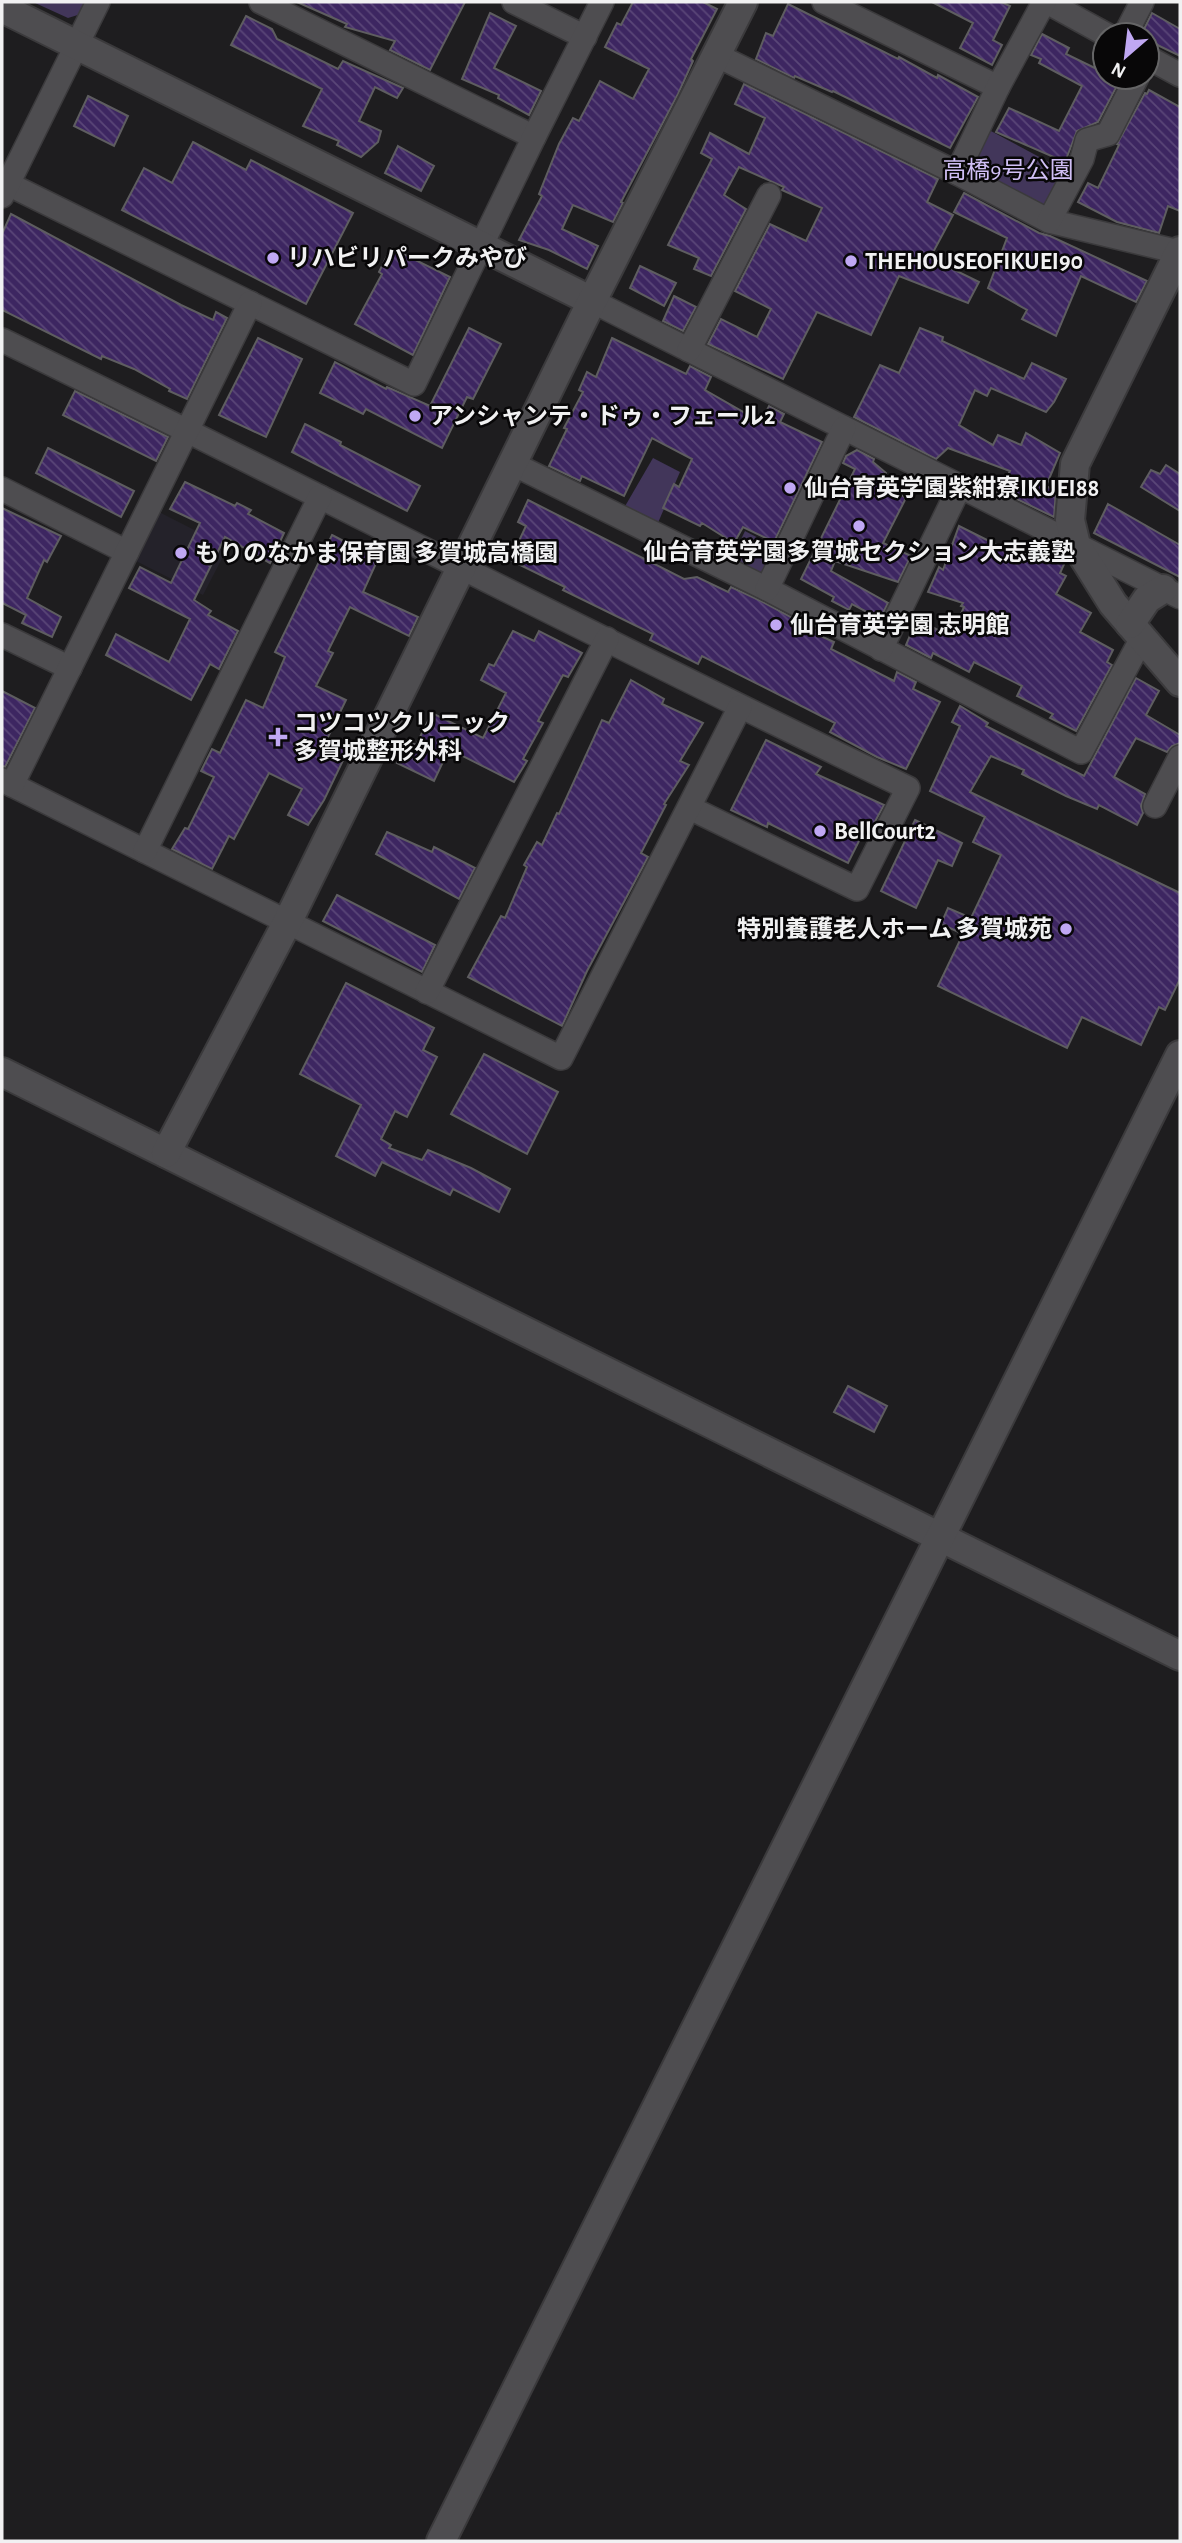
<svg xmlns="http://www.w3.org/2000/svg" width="1182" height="2543" font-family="'Alegreya Sans','Noto Sans JP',sans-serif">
  <defs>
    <pattern id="building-back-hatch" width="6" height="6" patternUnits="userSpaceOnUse" patternTransform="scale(1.75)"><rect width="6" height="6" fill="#3d2661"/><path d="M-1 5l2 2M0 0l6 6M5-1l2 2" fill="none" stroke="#5a4678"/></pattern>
  </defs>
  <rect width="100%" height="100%" fill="#1e1d1f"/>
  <path fill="#24222a" d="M159 512 228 547 203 595 134 560Z"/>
  <g fill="#42365a">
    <path d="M33 2H88L81 14 68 18Z"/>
    <path d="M989 130 1073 175 1049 221 979 184 973 160Z"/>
    <path d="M653 458 680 472 657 525 624 508Z"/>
    <path d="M745 531 777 548 766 573 760 576 731 560Z"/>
  </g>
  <g fill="url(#building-back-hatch)" stroke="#5e5d60" stroke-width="2">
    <path d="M297 2H465L430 70 390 50 395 41 345 27 347 24Z"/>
    <path d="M633 2H703L717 9 691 59 693 61 678 94 621 202 623 203 613 222 573 205 562 229 598 246 587 269 549 250 519 240 542 196 539 194 559 144 573 118 579 121 600 81 633 99 649 69 605 47 617 23 621 25Z"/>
    <path d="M932 2H1001L1010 6 993 40 1002 45 992 65 960 48 973 23Z"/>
    <path d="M788 4 898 59 899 57 937 78 938 75 978 97 950 148 833 91 832 92 795 76 794 78 756 59 766 33 773 36Z"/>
    <path d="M490 13 516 26 494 68 541 91 529 115 498 98 499 95 462 79Z"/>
    <path d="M1152 13 1180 29V56L1147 40V35H1141Z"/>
    <path d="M246 16 272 29 277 39 338 69 343 61 403 88 397 98 375 87 359 121 381 131 378 142 361 157 337 145 339 141 303 126 322 89 231 45Z"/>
    <path d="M1042 34 1069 48 1066 54 1105 73V77L1120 80 1098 122 1077 131 1065 162 996 132 1009 108 1059 131 1082 86 1039 63 1041 59 1031 55Z"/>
    <path d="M744 84 938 179 927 202 953 215 930 258 979 282 968 303 899 276 871 335 817 312 783 379 708 344 721 319 757 337 771 309 735 291 770 224 806 241 822 208 782 190 784 187 739 167 724 195 746 209 711 276 694 269 699 258 668 245 712 159 701 153 710 133 749 154 765 118 735 104Z"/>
    <path d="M1149 90 1180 107V211L1168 206 1159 233 1117 222 1078 202 1088 183 1098 188 1119 145 1117 144 1145 93 1147 94Z"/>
    <path d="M88 96 128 116 114 146 74 126Z"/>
    <path d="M193 142 246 170 251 160 353 213 306 304 122 210 144 168 172 183Z"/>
    <path d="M398 146 434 166 421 191 385 173Z"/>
    <path d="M964 193 1039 233 1050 236 1147 281 1136 302 1081 276 1056 336 1022 319 1027 310 988 288 1007 238 954 212Z"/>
    <path d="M11 214 181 305 213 320 216 312 227 318 187 399 169 391 170 389 134 369 102 356 101 359 2 310V234Z"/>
    <path d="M391 248 450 277 413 355 355 324 382 274 379 272Z"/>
    <path d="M640 266 676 283 664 306 630 288Z"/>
    <path d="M674 296 696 307 683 331 663 321Z"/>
    <path d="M469 328 501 344 473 399 467 397 442 448 366 409 363 414 320 393 335 362 386 389 387 387 430 406Z"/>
    <path d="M920 328 943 337 942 341 1024 379 1032 363 1066 379 1054 402 1046 412 991 388 987 396 975 390 959 425 993 445 998 435 1021 445 1026 433 1060 453 1046 486 1056 491 1054 517 1000 491 1010 471 948 448 936 459 854 417 880 365 899 373Z"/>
    <path d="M258 338 302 359 266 437 219 415Z"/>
    <path d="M612 338 686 374 690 366 711 377 705 390 761 422 769 406 784 414 780 422 822 442 774 542 743 527 734 543 702 523 700 526 663 508 674 484 679 487 692 459 652 438 624 496 582 476 580 481 549 466 567 429 564 428 583 392 579 390 587 372 596 377Z"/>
    <path d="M75 391 168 437 156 461 63 415Z"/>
    <path d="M305 424 341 442 340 445 420 486 407 511 292 452Z"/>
    <path d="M48 448 134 491 121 517 36 473Z"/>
    <path d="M857 450 874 459 873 462 886 473 881 483 906 498 883 543 911 556 898 582 835 561 831 571 888 603 880 619 852 604 849 610 832 601 834 597 801 579 855 469 843 463 846 456Z"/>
    <path d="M1166 465 1180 474V511L1141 487 1151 470 1160 474Z"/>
    <path d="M185 482 235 506 237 503 251 510 248 514 284 533 270 563 225 537 194 600 211 611 208 615 238 631 219 669 210 664 191 700 106 655 116 634 169 662 190 619 129 588 140 567 171 583 200 523 170 509Z"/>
    <path d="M528 500 684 579 697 577 728 592 731 587 761 601 817 631 816 634 834 642 831 649 894 681 897 672 916 682 913 689 940 702 906 769 877 757 830 732 835 723 702 656 698 664 650 640 653 634 563 590 565 587 510 560 526 526 518 522Z"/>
    <path d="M1108 504 1180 545V577L1094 533Z"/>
    <path d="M2 508 61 536 47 562 44 560 27 598 61 617 52 637 22 623 26 615 2 603Z"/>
    <path d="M959 526 1003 548 1004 544 1044 562 1051 548 1062 553 1066 560 1060 573 1066 576 1056 594 1091 613 1080 632 1113 650 1107 662 1112 665 1076 731 1050 718 1053 714 1017 696 1022 686 974 662 969 672 933 653 931 658 906 645 917 619 951 637 964 607 961 606 963 603 928 592 939 567 943 570Z"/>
    <path d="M332 535 378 559 363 592 418 617 409 636 350 607 328 651 333 653 316 686 346 700 327 739 348 750 324 800 308 825 288 815 302 789 269 773 234 839 229 836 212 869 172 849 185 828 188 829 214 777 201 771 212 749 220 753 246 700 263 708 285 657 275 652Z"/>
    <path d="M513 631 534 641 539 631 582 653 568 677 563 675 538 721 543 723 523 759 527 761 514 782 449 749 434 781 397 763 408 741 416 745 432 713 483 738 506 693 481 680 489 664 494 666Z"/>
    <path d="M1136 678 1159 691 1146 715 1180 735V743L1172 746 1167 752 1136 738 1114 777 1145 794 1141 806 1143 813 1137 825 1099 805 1097 809 1066 796 1022 774 1024 770 991 756 970 792 1180 893V979L1165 1010 1159 1007 1141 1045 1082 1017 1067 1048 938 986 963 934 941 924 948 908 971 918 1001 855 973 842 985 817 930 791 960 726 952 722 960 706 988 723 986 726 1084 776Z"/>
    <path d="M631 680 664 699 662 704 703 723 680 761 689 765 664 804 666 805 641 853 648 857 587 971 562 1026 468 977 501 916 505 918 527 867 524 865 537 842 542 845 557 813 559 814 602 720 609 723Z"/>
    <path d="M2 691 35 708 5 767 2 766Z"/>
    <path d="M766 740 821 767 816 774 884 805 872 827 867 825 848 863 768 823 767 827 731 810Z"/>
    <path d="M915 820 962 843 952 866 938 860 916 908 881 891Z"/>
    <path d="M387 832 432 852 434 847 475 868 459 899 376 854Z"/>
    <path d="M337 895 435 945 422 972 323 921Z"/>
    <path d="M346 983 434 1028 423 1050 437 1057 407 1117 395 1111 381 1139 391 1145 389 1148 422 1160 428 1150 471 1168 510 1189 499 1212 453 1189 450 1195 382 1162 375 1176 336 1156 361 1105 300 1074Z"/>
    <path d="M484 1054 558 1092 527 1154 451 1114Z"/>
    <path d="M848 1386 887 1406 874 1432 834 1412Z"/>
  </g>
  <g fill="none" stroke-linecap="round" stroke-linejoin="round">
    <g stroke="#3b3a3c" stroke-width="26">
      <g id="minor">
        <path d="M261 2 534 137"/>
        <path d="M514 2 585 37"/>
        <path d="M824 2 998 87"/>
        <path d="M1047 2 1107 35"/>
        <path d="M1125 35 1142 2"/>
        <path d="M716 55 957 173 1049 221 1179 252"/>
        <path d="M1147 57 1180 75"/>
        <path d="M957 173 998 87 1044 2"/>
        <path d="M8 184 414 384 534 137 602 2"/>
        <path d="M2 196 98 2"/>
        <path d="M1049 221 1082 159 1087 140 1108 134 1137 77"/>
        <path d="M592 301 1180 597"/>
        <path d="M2 340C305 487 605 642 908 788L857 889 690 808"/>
        <path d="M689 350 769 195"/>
        <path d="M513 464 767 589 1081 752 1142 638"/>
        <path d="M2 489 127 552"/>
        <path d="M767 589 844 428"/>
        <path d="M2 635 70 668"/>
        <path d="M881 649 960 486"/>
        <path d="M2 780 561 1058 740 707"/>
        <path d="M12 785 250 303"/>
        <path d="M1155 806 1180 757"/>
        <path d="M145 851 320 497"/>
        <path d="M427 992 607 639"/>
      </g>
    </g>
    <g stroke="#3b3a3c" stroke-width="32">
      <g id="tertiary">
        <path d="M2 8 592 301"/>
        <path d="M1180 251 1075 464 1070 520 1076 545 1113 604 1180 682"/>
        <path d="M1130 624 1147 599 1163 589"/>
        <path d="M2 1072 1180 1656"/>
        <path d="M166 1153 288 921 592 301 743 2"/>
        <path d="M441 2541 1180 1055"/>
      </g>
    </g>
    <use href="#minor" stroke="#4e4d50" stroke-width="23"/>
    <use href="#tertiary" stroke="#4e4d50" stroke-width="28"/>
  </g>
  <g fill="#c0a8f3" stroke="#080708" stroke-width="2.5">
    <circle cx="273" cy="258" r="7"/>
    <circle cx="851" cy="261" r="7"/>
    <circle cx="415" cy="416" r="7"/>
    <circle cx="790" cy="488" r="7"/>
    <circle cx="859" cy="526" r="7"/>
    <circle cx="181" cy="553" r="7"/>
    <circle cx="776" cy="625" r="7"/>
    <path d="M274.5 726.5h7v7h7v7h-7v7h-7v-7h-7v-7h7z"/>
    <circle cx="820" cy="831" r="7"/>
    <circle cx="1066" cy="929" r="7"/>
  </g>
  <g text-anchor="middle" stroke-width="5" stroke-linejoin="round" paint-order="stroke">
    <g font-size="24" fill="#d0bff6" stroke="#080708">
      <text x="1008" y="178">高橋9号公園</text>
    </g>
    <g font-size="24" font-weight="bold" fill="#f1f1f2" stroke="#080708" text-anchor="start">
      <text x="287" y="266">リハビリパークみやび</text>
      <text x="865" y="269">THEHOUSEOFIKUEI90</text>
      <text x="429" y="424">アンシャンテ・ドゥ・フェール2</text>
      <text x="804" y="496">仙台育英学園紫紺寮IKUEI88</text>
      <text x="859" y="560" text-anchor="middle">仙台育英学園多賀城セクション大志義塾</text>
      <text x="195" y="561">もりのなかま保育園 多賀城高橋園</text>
      <text x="790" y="633">仙台育英学園 志明館</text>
      <text x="294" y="731">コツコツクリニック<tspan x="294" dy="28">多賀城整形外科</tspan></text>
      <text x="834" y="839">BellCourt2</text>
      <text x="1052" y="937" text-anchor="end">特別養護老人ホーム 多賀城苑</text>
    </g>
  </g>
  <rect width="1182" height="2543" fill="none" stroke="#f1f1f2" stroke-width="7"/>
  <g transform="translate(1126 56) rotate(208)"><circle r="33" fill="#080708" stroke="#656566" stroke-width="2"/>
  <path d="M0-5L12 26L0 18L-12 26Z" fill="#c0a8f3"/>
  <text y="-10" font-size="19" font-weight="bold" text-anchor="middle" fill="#f1f1f2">N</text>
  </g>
</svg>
